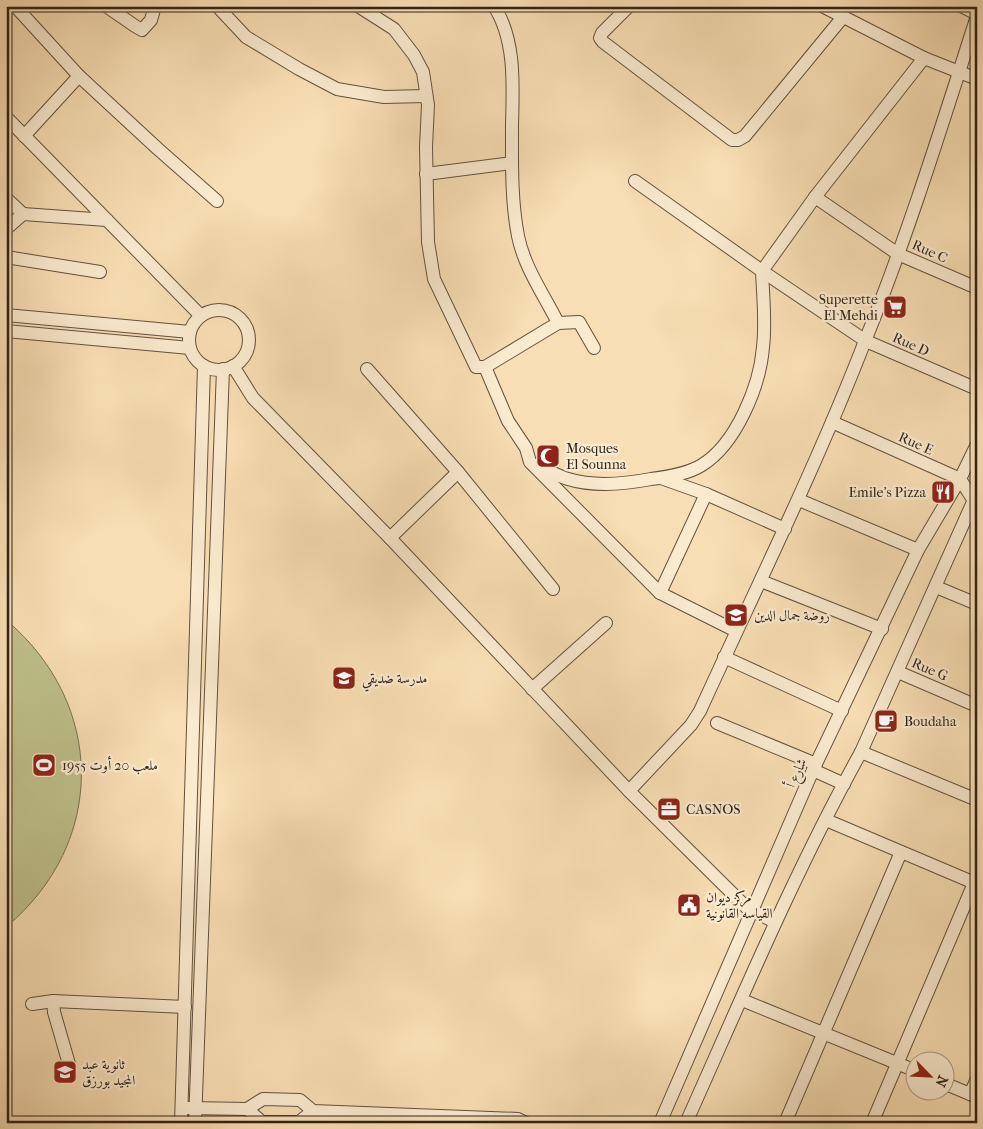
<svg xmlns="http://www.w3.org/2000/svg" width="983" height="1129" font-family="'IM FELL French Canon',Amiri,serif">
  <rect width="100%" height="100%" fill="#f8deb4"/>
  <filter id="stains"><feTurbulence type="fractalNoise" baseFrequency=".004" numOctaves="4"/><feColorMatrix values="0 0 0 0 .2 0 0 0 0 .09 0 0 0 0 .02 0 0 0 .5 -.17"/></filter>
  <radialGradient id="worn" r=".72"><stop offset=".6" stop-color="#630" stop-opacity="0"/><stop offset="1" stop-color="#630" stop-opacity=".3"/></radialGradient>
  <path fill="#bfc18c" stroke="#777252" d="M6 620C106 704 107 843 6 927Z"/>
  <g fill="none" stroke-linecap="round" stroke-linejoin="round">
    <g stroke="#61523f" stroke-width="14">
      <g id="minor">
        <path d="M15 6 79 76 158 149 217 201"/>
        <path d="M106 6 135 26 142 30 151 20 155 6"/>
        <path d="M217 6 246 37 299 69 337 89 384 97 426 96"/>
        <path d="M358 6 394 29 414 55 423 72 428 105 426 147 428 242 434 279 476 367H485L508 421 526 448 530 462 660 593 736 631"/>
        <path d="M629 6 602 33 600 38 603 42 732 140H738L745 136 843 17"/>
        <path d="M822 6 924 58 977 79"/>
        <path d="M961 6 977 14"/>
        <path d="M924 58 815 197 762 271 866 341 977 389"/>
        <path d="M6 117 201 316"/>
        <path d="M24 136 79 76"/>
        <path d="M426 174 512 163"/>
        <path d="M815 197 898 254 977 288"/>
        <path d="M6 198 23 214 6 229"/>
        <path d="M23 214 107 220"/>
        <path d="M6 257 100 272"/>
        <circle cx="219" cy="340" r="30"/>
        <path d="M6 315 190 332"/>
        <path d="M558 323 579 322 594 348"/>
        <path d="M6 331 190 348"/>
        <path d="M233 366 253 398 390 538 629 791 747 908 775 922"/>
        <path d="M485 367 558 323C544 295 524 267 518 236 511 200 512 162 512 125 513 86 516 40 494 6"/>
        <path d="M367 369 458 472 553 589"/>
        <path d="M832 422 960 479 974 501 977 503"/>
        <path d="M537 465C547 470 558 476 568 479 594 487 625 484 651 479 667 477 688 474 702 465 736 444 760 386 763 347 766 322 763 297 762 271L635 181"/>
        <path d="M661 478 706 494 785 529"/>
        <path d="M799 500 918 550"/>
        <path d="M390 538 458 472"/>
        <path d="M761 581 882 629"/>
        <path d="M936 587 977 604"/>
        <path d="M660 593 706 494"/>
        <path d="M724 657 842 711"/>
        <path d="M898 672 977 706"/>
        <path d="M532 689 606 623"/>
        <path d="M717 723 816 764"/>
        <path d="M861 752 977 800"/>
        <path d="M813 770 844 784"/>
        <path d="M629 791 691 725 700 711C756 588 816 467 865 341 908 235 942 125 977 16"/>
        <path d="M826 820 977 884"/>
        <path d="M742 1000 916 1071"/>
        <path d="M53 1001 54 1012 69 1064"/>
        <path d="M32 1004 53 1001 185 1007"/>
        <path d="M946 1084 977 1097"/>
        <path d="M970 1094 977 1079"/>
        <path d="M188 1108 247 1109 263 1099 300 1100 313 1111 518 1119 526 1123"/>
        <path d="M247 1109 262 1122H299L313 1111"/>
        <path d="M181 1123 204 366"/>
        <path d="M195 1123 223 369"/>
        <path d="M660 1123 813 770 918 550 960 479 977 444"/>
        <path d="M686 1123C742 998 795 871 861 752L977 493"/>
        <path d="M785 1123 901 852"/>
        <path d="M872 1123 974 883"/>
      </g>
    </g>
    <use href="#minor" stroke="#faeace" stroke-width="12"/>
  </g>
  <defs>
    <g id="supermarket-square" transform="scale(1.25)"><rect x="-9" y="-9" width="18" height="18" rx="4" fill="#8f2418" stroke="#faeace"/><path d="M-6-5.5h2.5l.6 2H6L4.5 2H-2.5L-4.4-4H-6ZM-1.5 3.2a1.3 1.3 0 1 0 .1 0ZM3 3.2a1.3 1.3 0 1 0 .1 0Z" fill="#fff"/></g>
    <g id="mosque-square" transform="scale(1.25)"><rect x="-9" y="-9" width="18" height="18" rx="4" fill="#8f2418" stroke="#faeace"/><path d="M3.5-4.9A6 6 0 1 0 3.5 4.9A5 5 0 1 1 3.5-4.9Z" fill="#fff"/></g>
    <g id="restaurant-square" transform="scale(1.25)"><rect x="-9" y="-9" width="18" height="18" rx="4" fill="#8f2418" stroke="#faeace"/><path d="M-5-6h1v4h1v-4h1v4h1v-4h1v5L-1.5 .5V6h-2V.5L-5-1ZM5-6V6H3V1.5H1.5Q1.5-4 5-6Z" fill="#fff"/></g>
    <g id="school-square" transform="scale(1.25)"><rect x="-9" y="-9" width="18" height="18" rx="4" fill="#8f2418" stroke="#faeace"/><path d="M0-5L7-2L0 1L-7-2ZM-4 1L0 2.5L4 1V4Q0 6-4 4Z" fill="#fff"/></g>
    <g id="cafe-square" transform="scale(1.25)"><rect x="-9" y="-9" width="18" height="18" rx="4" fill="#8f2418" stroke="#faeace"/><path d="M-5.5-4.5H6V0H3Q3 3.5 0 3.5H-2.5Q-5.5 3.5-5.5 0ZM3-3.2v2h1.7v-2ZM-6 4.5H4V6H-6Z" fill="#fff"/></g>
    <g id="stadium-square" transform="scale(1.25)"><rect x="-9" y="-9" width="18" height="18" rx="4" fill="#8f2418" stroke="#faeace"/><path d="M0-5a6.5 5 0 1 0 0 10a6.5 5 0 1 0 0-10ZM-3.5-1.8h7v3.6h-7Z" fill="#fff"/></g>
    <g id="office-square" transform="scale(1.25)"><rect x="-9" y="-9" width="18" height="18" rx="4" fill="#8f2418" stroke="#faeace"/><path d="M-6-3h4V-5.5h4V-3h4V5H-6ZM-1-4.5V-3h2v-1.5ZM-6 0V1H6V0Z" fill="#fff"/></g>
    <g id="civic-square" transform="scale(1.25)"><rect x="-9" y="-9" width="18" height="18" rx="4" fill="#8f2418" stroke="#faeace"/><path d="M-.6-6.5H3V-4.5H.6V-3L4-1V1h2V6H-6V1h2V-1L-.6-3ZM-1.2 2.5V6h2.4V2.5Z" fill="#fff"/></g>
  </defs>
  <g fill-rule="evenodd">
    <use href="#supermarket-square" x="895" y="307"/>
    <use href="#mosque-square" x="548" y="456"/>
    <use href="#restaurant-square" x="943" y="492"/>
    <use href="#school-square" x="736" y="615"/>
    <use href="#school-square" x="344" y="678"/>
    <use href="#cafe-square" x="886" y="721"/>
    <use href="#stadium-square" x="44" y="765"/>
    <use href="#office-square" x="669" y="809"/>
    <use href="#civic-square" x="689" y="905"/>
    <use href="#school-square" x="65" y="1072"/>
  </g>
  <g text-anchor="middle" stroke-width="4.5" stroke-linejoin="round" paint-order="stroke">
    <g font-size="14" fill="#2f2318" stroke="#faeace">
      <text transform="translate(930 251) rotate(24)" y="5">Rue C</text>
      <text transform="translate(911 344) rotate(24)" y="5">Rue D</text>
      <text transform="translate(916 443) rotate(24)" y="5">Rue E</text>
      <text transform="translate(930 669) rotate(23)" y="5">Rue G</text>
      <text transform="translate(796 773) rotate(-66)" y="5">شارع أ</text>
    </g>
    <g font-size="14" fill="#2f2318" stroke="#faeace" text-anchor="start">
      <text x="878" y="304" text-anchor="end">Superette<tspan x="878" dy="16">El Mehdi</tspan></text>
      <text x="566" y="453">Mosques<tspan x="566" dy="16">El Sounna</tspan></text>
      <text x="926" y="497" text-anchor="end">Emile's Pizza</text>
      <text x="754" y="620">روضة جمال الدين</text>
      <text x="362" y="683">مدرسة ضديقي</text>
      <text x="904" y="726">Boudaha</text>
      <text x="62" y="770">ملعب 20 أوت 1955</text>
      <text x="686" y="814">CASNOS</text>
      <text x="706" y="902">مركز ديوان<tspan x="706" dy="16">القياسه القانونية</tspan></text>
      <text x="82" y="1069">ثانوية عبد<tspan x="82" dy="16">المجيد بورزق</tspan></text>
    </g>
  </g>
  <rect width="983" height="1129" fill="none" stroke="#f8deb4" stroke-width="25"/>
  <rect x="8" y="8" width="968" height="1114" fill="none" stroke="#2f2318" stroke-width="2.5"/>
  <rect x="12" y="12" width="958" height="1104" fill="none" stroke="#2f2318"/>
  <g transform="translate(930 1076) rotate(114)"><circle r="24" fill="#faeace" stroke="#a99a85"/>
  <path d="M0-4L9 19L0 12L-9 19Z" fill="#8f2418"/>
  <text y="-8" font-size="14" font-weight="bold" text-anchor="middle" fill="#2f2318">N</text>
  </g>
  <rect width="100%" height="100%" filter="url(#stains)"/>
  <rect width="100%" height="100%" fill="url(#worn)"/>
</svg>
